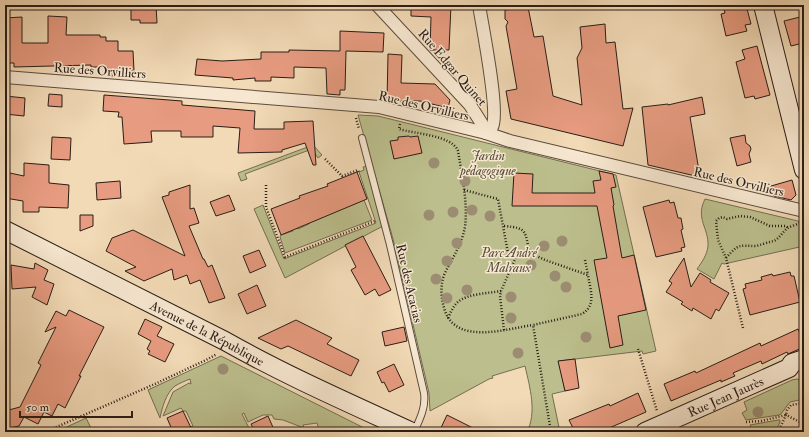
<svg xmlns="http://www.w3.org/2000/svg" width="809" height="437" font-family="'IM FELL Double Pica',serif">
  <rect width="100%" height="100%" fill="#f2dab6"/>
  <filter id="stains"><feTurbulence type="fractalNoise" baseFrequency=".005" numOctaves="4"/><feColorMatrix values="0 0 0 0 .2 0 0 0 0 .09 0 0 0 0 .02 0 0 0 .5 -.17"/></filter>
  <radialGradient id="worn" r=".72"><stop offset=".6" stop-color="#630" stop-opacity="0"/><stop offset="1" stop-color="#630" stop-opacity=".3"/></radialGradient>
  <g fill="#bcbf8d" stroke="#736e52">
    <path d="M358 115 378 116 616 175 656 351 643 354 642 351 559 361 565 391 552 394 560 432H527C537 412 530 388 525 366L492 376 493 378 489 379 430 411 429 393 393 239Z"/>
    <path d="M313 145 322 155 318 158 312 149 245 174 247 179 241 181 238 173Z"/>
    <path d="M367 166 383 226 285 278 254 209 263 205 284 259 376 223 359 172 364 170 363 167Z"/>
    <path d="M705 199 798 221C806 226 804 238 804 246L724 264 722 263 714 279 697 269C702 262 707 255 708 246 709 228 695 219 705 199Z"/>
    <path d="M364 200 372 220 285 253 280 237 281 235 293 231 292 229 297 227 298 229 309 224V223Z"/>
    <path d="M221 356 372 432H334L332 428 320 432 317 423 303 425 304 428 283 420 274 419 272 415H263L248 422 244 413 242 414 251 432H193L190 427 193 426 186 411H183L181 408 163 416 173 392 189 383 191 384 190 379C185 381 180 383 175 386 166 393 162 408 160 418L148 390Z"/>
    <path d="M797 379 804 381V399L790 402 781 414 779 415 746 420 742 413 747 410 744 402 792 380Z"/>
    <path d="M86 418 93 432H56Z"/>
    <path d="M778 420H780V422L775 432H753L750 425Z"/>
  </g>
  <g fill="#e79b80" stroke="#2a1d16">
    <path d="M131 5H156L157 23H140V20H131Z"/>
    <path d="M411 5H451L449 50H430L431 17 411 16Z"/>
    <path d="M723 5H746L751 24 745 25 747 31 726 36 721 14 725 13Z"/>
    <path d="M528 7 534 37 543 36 553 96 582 105 577 58 582 48 580 27 605 24 606 43 615 42 623 109 633 108 623 146 511 119 506 91 517 89 506 26 508 22 505 19V10Z"/>
    <path d="M48 16 67 17 66 35H100V37H106V41H118V51H133L134 71H131V75L107 76V67H91V65L14 67V63H5V18L22 17V43H48Z"/>
    <path d="M804 16V35L801 36 803 43 791 46 784 21Z"/>
    <path d="M340 31 384 33 383 52 346 51 345 90H340V95L327 94 326 68 294 67V78L271 77V81H255V78L233 80V78L195 75 197 59 222 61 261 59V52H289V50L340 51Z"/>
    <path d="M757 46 770 95 755 99 754 96 745 98 736 62 745 59 742 50Z"/>
    <path d="M388 54 402 55 401 83 435 84 450 100 448 108 420 101H387Z"/>
    <path d="M49 94 62 95V107L48 106Z"/>
    <path d="M104 95 182 101V105L255 111 254 129H284V122L313 121 316 165H313L305 143 282 150V152L238 153 240 128 213 126V137H181V131H151L152 142 124 144 122 117H118L119 112 103 111Z"/>
    <path d="M5 96 25 98 24 116 5 114Z"/>
    <path d="M702 97 705 114 690 117 700 177 648 165 642 107 668 104V105Z"/>
    <path d="M745 135 746 143 750 146 751 149 749 154 751 162 737 166 730 138Z"/>
    <path d="M409 136 410 137 418 136 422 153 394 159 390 141 398 140V137Z"/>
    <path d="M52 137 71 138 70 160 51 159Z"/>
    <path d="M24 163 49 165V183L69 185 68 208 39 207V212H23V201L5 198V172L24 176Z"/>
    <path d="M599 171 613 174 616 187 611 188 614 205 613 206 622 258 634 255 646 310 618 316 623 345 610 348 594 260 607 258 597 206H512L514 173 533 174 532 193H595L593 181 601 180Z"/>
    <path d="M357 172 367 199 281 235 271 209 300 198 299 196 328 186 327 184Z"/>
    <path d="M792 180 796 195 791 200 774 196 771 186Z"/>
    <path d="M120 181 121 198 97 200 96 183Z"/>
    <path d="M190 185V209L194 208 199 223 189 226 203 259H204L208 267 212 265 225 298 209 303 200 280 190 284 187 275 174 280 172 269 144 281 125 271 136 267 106 251 112 238 133 230 185 256 162 197 169 195V192Z"/>
    <path d="M229 195 235 210 216 216 210 202Z"/>
    <path d="M669 200 670 203 674 202 678 218H681L683 229 681 230 685 247 681 248 682 251 656 257 643 207Z"/>
    <path d="M80 215H93V226L80 231Z"/>
    <path d="M363 236 391 290 379 296 375 289 365 295 351 270 356 267 345 245Z"/>
    <path d="M259 250 266 266 250 273 243 256Z"/>
    <path d="M684 258 691 287 700 273 711 280 710 282 729 293 719 311 716 309 711 319 693 308 692 311 681 304 683 302 666 292 672 283 669 281Z"/>
    <path d="M35 263 48 270 44 280 54 284 47 305 32 297 36 287 12 289 11 265 34 269Z"/>
    <path d="M790 272 791 276H794L800 302 750 315 743 289 746 288 745 284 762 280 761 277 772 274 773 276Z"/>
    <path d="M257 285 266 306 247 314 238 294Z"/>
    <path d="M69 310 104 327 79 376H81L65 408 58 404 52 416 44 412 38 424 24 417 19 426 5 429V411L20 407 41 365 38 363 56 327 45 332 56 311 66 316Z"/>
    <path d="M145 319 162 327 157 336 174 344 165 362 148 354 150 351 147 349 151 341 138 334Z"/>
    <path d="M296 320 332 338 327 344 359 360 351 376 288 346 281 349 258 338Z"/>
    <path d="M404 327 407 341 385 346 382 332Z"/>
    <path d="M798 329 804 342V347L788 354 787 352 762 364 761 361 733 373 735 376 721 382V380L671 401 664 384 695 371 696 373 760 343 761 346Z"/>
    <path d="M575 359 579 388 565 391 558 361Z"/>
    <path d="M394 364 404 385 389 392 384 382 382 383 377 372Z"/>
    <path d="M638 393 646 412 600 432H575L569 420 609 404 610 406Z"/>
    <path d="M183 411 193 432H173L167 418Z"/>
    <path d="M447 415 481 432H439Z"/>
    <path d="M268 416 275 432H255L251 424Z"/>
  </g>
  <g fill="none" stroke-linecap="round" stroke-linejoin="round">
    <g stroke="#5c4c3e" stroke-width="8">
      <path id="lane" d="M362 138 390 245 424 393C426 407 420 419 414 432"/>
    </g>
    <g stroke="#5c4c3e" stroke-width="14">
      <g id="street">
        <path d="M377 5 470 105 482 124 486 133"/>
        <path d="M479 5C482 25 500 113 492 127 491 129 488 132 486 133"/>
        <path d="M5 77 379 107 486 133 510 141 804 211"/>
      </g>
    </g>
    <g stroke="#2a1d16" stroke-width="20">
      <g id="secondary">
        <path d="M763 5 804 170"/>
        <path id="s1" d="M5 230 225 341C285 375 349 403 412 432"/>
        <path id="s2" d="M645 432 789 368 792 363 804 359"/>
      </g>
    </g>
    <g stroke="#2a1d16" stroke-width="2.5" stroke-dasharray="1 2" stroke-linecap="butt">
      <path d="M356 118 359 129"/>
      <path d="M400 124 399 129C415 134 452 135 458 151 462 176 468 202 465 227 463 237 459 247 454 256 451 262 447 268 444 275 440 287 441 299 445 311 457 345 506 329 533 325"/>
      <path d="M325 159 342 176 358 170 359 173"/>
      <path d="M266 185V207L285 257 375 221"/>
      <path d="M464 190 498 199 508 253 512 256H522L530 253 545 260 588 275C590 289 597 305 582 314L533 325 551 432"/>
      <path d="M504 226C529 228 524 232 530 253"/>
      <path d="M726 258C739 243 739 246 756 246 757 246 772 241 774 241 780 238 782 232 788 228 791 226 796 225 799 223"/>
      <path d="M585 260 588 275"/>
      <path d="M448 318C451 312 453 306 458 302 466 294 490 293 501 291"/>
      <path d="M743 328 726 258 718 240 716 221 719 218 723 217 727 219 740 216 750 217 770 226H786L788 228"/>
      <path d="M504 330 500 296 501 291 516 257"/>
      <path d="M638 349 657 411"/>
      <path d="M746 422 761 421 786 415 787 410 791 405 804 403"/>
      <path d="M45 432 155 384 206 360 217 354"/>
      <path d="M778 432 786 415 804 424"/>
    </g>
    <use href="#lane" stroke="#f7e7d0" stroke-width="6"/>
    <use href="#street" stroke="#f7e7d0" stroke-width="12"/>
    <use href="#secondary" stroke="#f7e7d0" stroke-width="18"/>
  </g>
  <g fill="#9c8d72">
    <circle cx="434" cy="163" r="5.5"/>
    <circle cx="465" cy="181" r="5.5"/>
    <circle cx="472" cy="210" r="5.5"/>
    <circle cx="453" cy="212" r="5.5"/>
    <circle cx="429" cy="215" r="5.5"/>
    <circle cx="490" cy="216" r="5.5"/>
    <circle cx="562" cy="241" r="5.5"/>
    <circle cx="457" cy="243" r="5.5"/>
    <circle cx="544" cy="246" r="5.5"/>
    <circle cx="447" cy="261" r="5.5"/>
    <circle cx="531" cy="265" r="5.5"/>
    <circle cx="555" cy="276" r="5.5"/>
    <circle cx="436" cy="279" r="5.5"/>
    <circle cx="566" cy="287" r="5.5"/>
    <circle cx="467" cy="290" r="5.5"/>
    <circle cx="511" cy="297" r="5.5"/>
    <circle cx="447" cy="298" r="5.5"/>
    <circle cx="511" cy="318" r="5.5"/>
    <circle cx="586" cy="337" r="5.5"/>
    <circle cx="518" cy="353" r="5.5"/>
    <circle cx="223" cy="369" r="5.5"/>
    <circle cx="758" cy="412" r="5.5"/>
  </g>
  <g text-anchor="middle" stroke-width="3" stroke-linejoin="round" paint-order="stroke">
    <g font-size="13" fill="#2a1d16" stroke="#f7e7d0">
      <text transform="translate(453 67) rotate(49)" y="5">Rue Edgar Quinet</text>
      <text transform="translate(100 70) rotate(4)" y="5">Rue des Orvilliers</text>
      <text transform="translate(424 105) rotate(13)" y="5">Rue des Orvilliers</text>
      <text transform="translate(739 181) rotate(13)" y="5">Rue des Orvilliers</text>
      <text transform="translate(410 283) rotate(77)" y="5">Rue des Acacias</text>
      <text dy="5" stroke="none"><textPath href="#s1" startOffset="227">Avenue de la République</textPath></text>
      <text dy="5" stroke="none"><textPath href="#s2" startOffset="88">Rue Jean Jaurès</textPath></text>
    </g>
    <g font-size="13" font-style="italic" fill="#564e3a" stroke="#f7e7d0">
      <text x="488" y="160">Jardin<tspan x="488" dy="15">pédagogique</tspan></text>
      <text x="509" y="257">Parc André<tspan x="509" dy="15">Malraux</tspan></text>
    </g>
  </g>
  <rect width="809" height="437" fill="none" stroke="#f2dab6" stroke-width="20"/>
  <rect x="6" y="6" width="797" height="425" fill="none" stroke="#2a1d16" stroke-width="2"/>
  <rect x="10" y="10" width="789" height="417" fill="none" stroke="#2a1d16"/>
  <path d="M20 411v6h112v-6" fill="none" stroke="#2a1d16" stroke-width="2"/>
  <text x="26" y="411" font-size="12" fill="#2a1d16" stroke="#f7e7d0" stroke-width="3" paint-order="stroke">50 m</text>
  <rect width="100%" height="100%" filter="url(#stains)"/>
  <rect width="100%" height="100%" fill="url(#worn)"/>
</svg>
